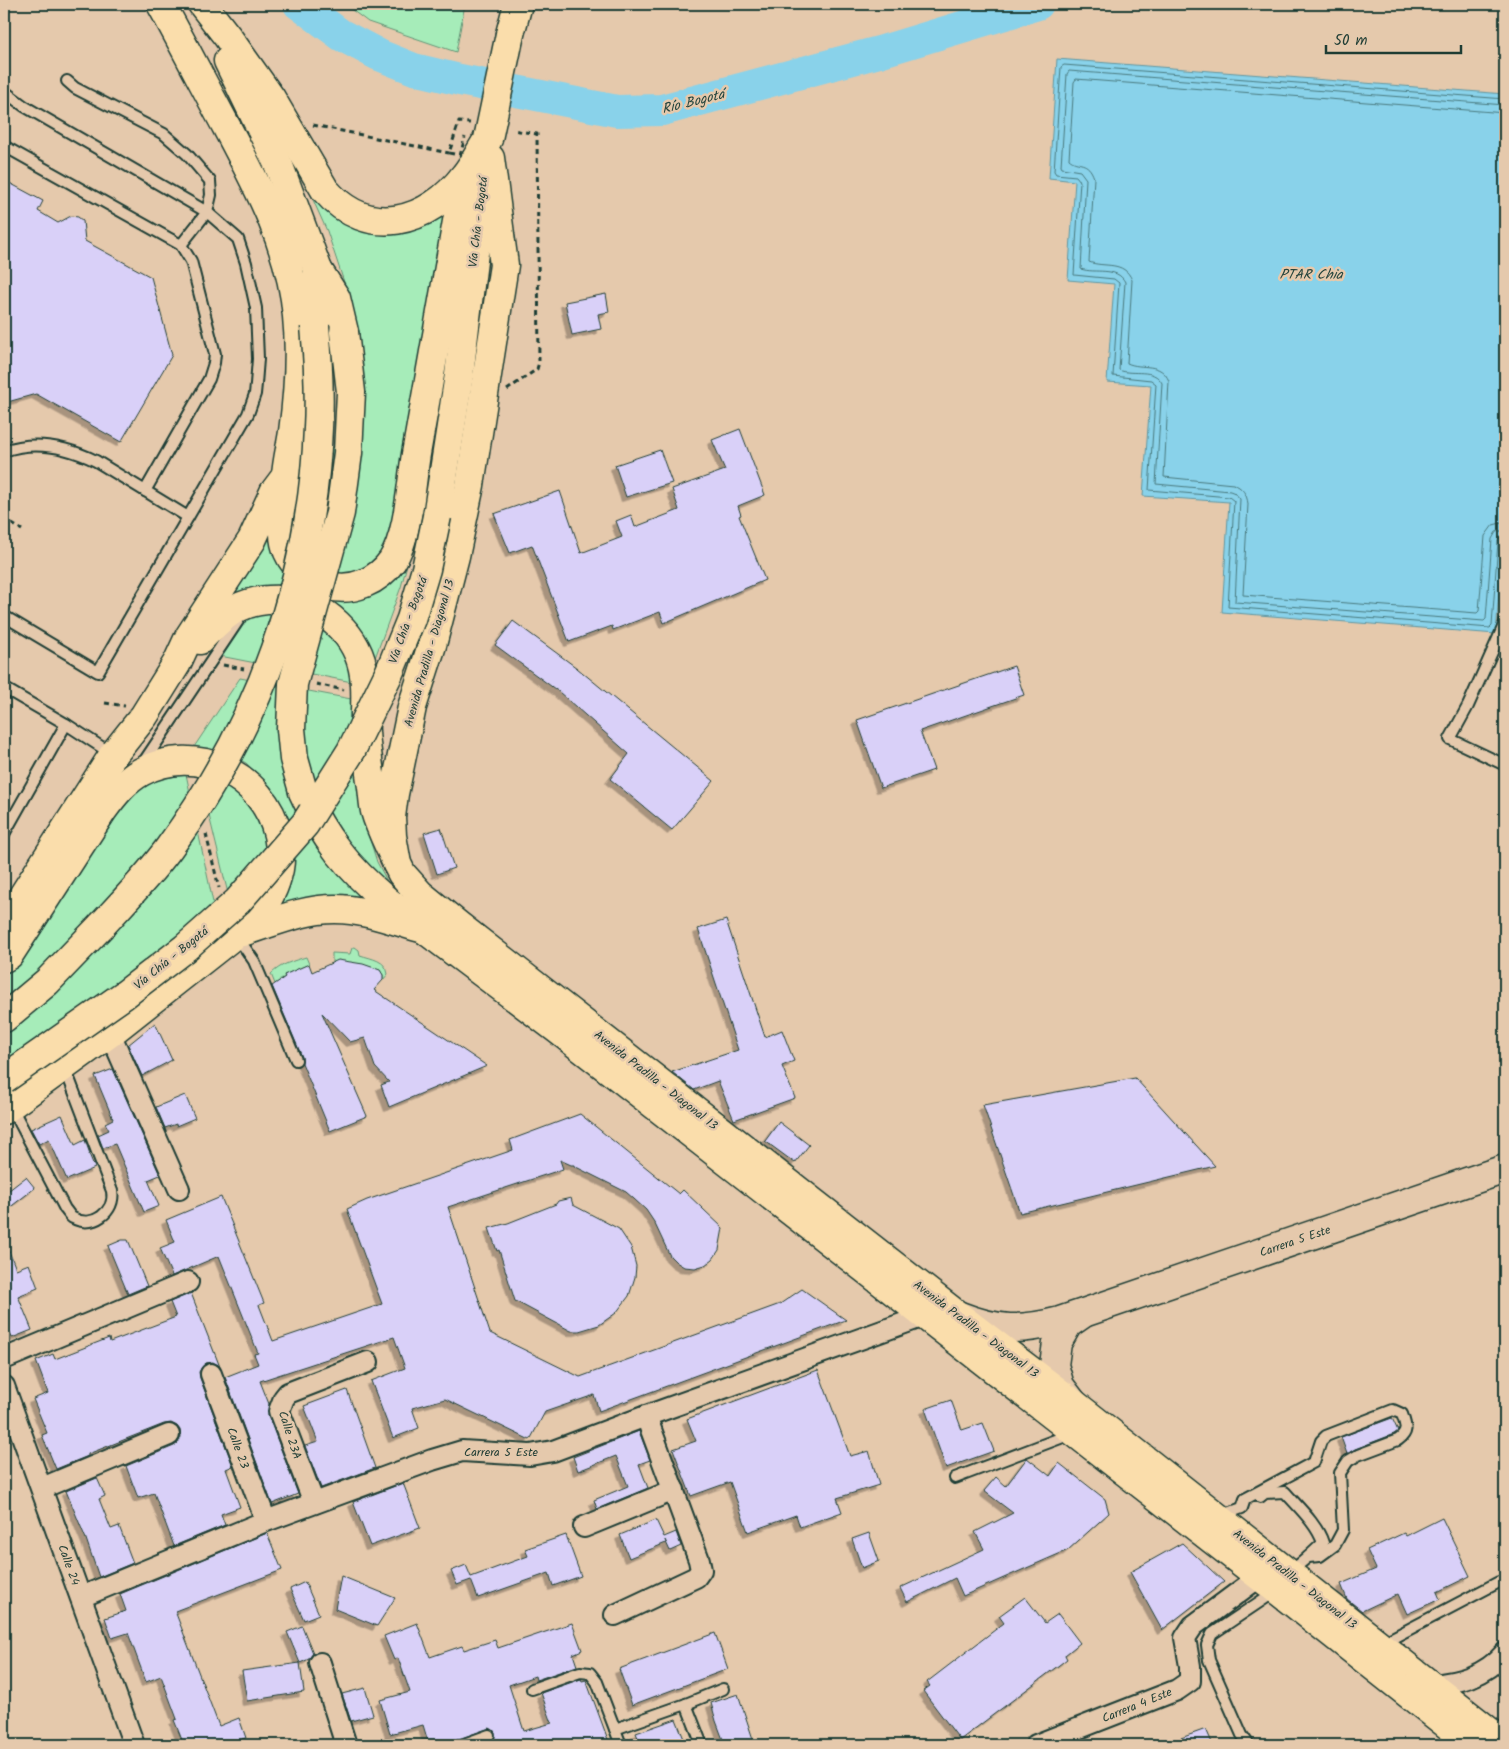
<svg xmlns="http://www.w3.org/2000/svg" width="1509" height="1749" font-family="Kalam,sans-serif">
  <defs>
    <filter id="shadow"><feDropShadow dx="-4.5" dy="4.5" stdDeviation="0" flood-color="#0004"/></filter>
  </defs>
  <rect width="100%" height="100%" fill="#e5c9ac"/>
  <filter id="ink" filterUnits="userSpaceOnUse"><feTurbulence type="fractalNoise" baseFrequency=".02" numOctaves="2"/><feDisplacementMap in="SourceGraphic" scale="10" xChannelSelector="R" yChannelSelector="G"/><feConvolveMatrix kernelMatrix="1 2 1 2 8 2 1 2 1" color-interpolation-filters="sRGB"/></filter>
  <g filter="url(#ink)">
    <g fill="#a6ecb9" stroke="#629476">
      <path d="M344 4H465L456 52 368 22Z"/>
      <path d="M305 182 334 217 360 229 452 204 392 533 371 570 332 578 299 498 304 438 359 455 346 288 327 231Z"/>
      <path d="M269 525 332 597 412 546 401 587 372 666 350 625 222 601Z"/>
      <path d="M271 611 319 624 334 638 348 660 352 682 220 656 245 618Z"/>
      <path d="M240 678 351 699 356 773 364 821 377 862 387 881 420 914 371 900 283 904 278 898 289 826 280 802 270 786 246 763 228 754 194 747Z"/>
      <path d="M198 770 221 775 257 808 268 839 266 860 233 914Z"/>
      <path d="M186 774 220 936 59 1060 41 1035 4 1062V1034L21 1021 4 1004V974L33 941 100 836 135 790 161 779Z"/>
      <path d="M355 947 359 950 360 955C372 959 386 960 388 974L383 980V975L380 970 332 963V953L350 954 352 948Z"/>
      <path d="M306 957 309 964 284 975 285 977 275 984 271 974C281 964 293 961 306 957Z"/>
    </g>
    <path fill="#89d2ea" stroke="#5f96a1" d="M1057 59 1505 94V507L1496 634 1222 612 1229 502 1143 496 1151 385 1107 382 1114 284 1068 280 1075 181 1049 178Z"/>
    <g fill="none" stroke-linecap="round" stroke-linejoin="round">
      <g stroke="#49797d" stroke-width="1">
        <path d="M1505 99 1064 65 1061 67 1054 171 1056 174 1076 176 1080 181 1074 275 1114 279 1119 283 1113 376 1151 380 1156 384 1149 490 1229 497 1234 501 1228 607 1490 628 1492 626 1498 541 1500 537 1505 536"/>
        <path d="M1505 105 1069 71 1067 74 1061 166 1062 168 1080 171 1086 179 1081 269C1094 274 1117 266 1125 282L1119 370C1132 376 1154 367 1162 383L1156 484 1230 491 1235 493 1240 499 1235 602 1484 621 1486 619 1492 539 1496 532 1505 530"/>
        <path d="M1505 113 1076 79 1074 82 1069 159C1078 167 1088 159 1094 178L1089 262C1104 268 1124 260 1132 280L1127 363C1142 370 1161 361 1169 381L1164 477 1233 484C1242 487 1247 494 1248 504L1243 595 1477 613 1479 611 1485 536 1493 525 1505 522"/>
      </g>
      <path stroke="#89d2ea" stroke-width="32" d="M299 4 341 35 379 55 414 69 460 80 617 111 662 110 879 52 1038 4"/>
    </g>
    <g fill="#d9d0f8" stroke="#1f3d34" filter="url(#shadow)">
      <path d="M4 180 43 201 38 211 58 223 71 216 78 217 83 221 85 241 151 277 172 355 121 442 36 394 4 403Z"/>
      <path d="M606 294 609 312 598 314 601 329 572 335 565 302Z"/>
      <path d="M740 429 765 495 738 506 741 515 739 516 765 580 664 623 660 612 613 630 612 626 569 642 532 545 510 553 494 514 560 491 581 553 622 537 616 521 631 515 635 527 679 510 672 489 725 470 712 440Z"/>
      <path d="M660 450 672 483 626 497 615 465Z"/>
      <path d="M513 621 577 668 714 781 672 830 610 779 629 754 559 692 495 645Z"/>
      <path d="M1014 666 1024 695 920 731 934 770 881 788 857 720Z"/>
      <path d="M441 828 454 868 437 874 424 833Z"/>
      <path d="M726 920 765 1037 782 1030 794 1061 782 1066 795 1098 734 1120 718 1081 694 1090 672 1072 738 1050 698 929Z"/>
      <path d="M338 960 363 964 380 970 383 975V980L374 990 487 1066 389 1107 381 1085 389 1082 375 1067 365 1038 350 1042 322 1013 367 1116 330 1131 302 1063V1057L272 986 285 977 284 975 309 964 312 972Z"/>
      <path d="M155 1023 172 1060 142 1076 128 1045Z"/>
      <path d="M113 1069 160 1175 148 1180 159 1206 144 1212 115 1144 103 1148 98 1135 109 1130 105 1123 113 1119 95 1076Z"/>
      <path d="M1135 1078 1215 1166 1020 1213 983 1105Z"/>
      <path d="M185 1095 195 1118 176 1126V1124L165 1128 156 1107Z"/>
      <path d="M580 1114 679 1194 683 1190 723 1228 719 1250 713 1259 705 1265 695 1268 684 1267 676 1262 670 1256 654 1222 646 1210 634 1199 626 1192 574 1166V1165H571L560 1160 563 1169 448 1207 490 1333 580 1377 780 1304 802 1289 846 1320 599 1411 594 1395 545 1412 530 1440 445 1399 412 1408 419 1428 393 1438 371 1381 405 1368 394 1337 260 1381 269 1404 268 1415 298 1494 272 1504 225 1377 258 1364 254 1354 258 1353 219 1256 172 1276 160 1248 175 1242 166 1220 221 1197 264 1303 259 1305 273 1341 382 1304 347 1209 367 1200 513 1150 510 1140Z"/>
      <path d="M62 1115 75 1145 85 1140 90 1154H89L95 1168 67 1180 49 1139 39 1144 31 1129Z"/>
      <path d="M779 1122 809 1145 795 1163 765 1141Z"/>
      <path d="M26 1177 35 1188 4 1212V1194Z"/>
      <path d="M571 1198 573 1205 619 1229 631 1247 636 1266 635 1277 629 1296 616 1313 599 1325 579 1331H571L515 1301 499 1250 497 1251 489 1228 508 1223 556 1204 558 1201Z"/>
      <path d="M122 1240H128L147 1286 128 1294 108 1246Z"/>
      <path d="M4 1241H5L16 1269 29 1264 38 1288 18 1296 32 1330 12 1338 4 1319Z"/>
      <path d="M191 1293 220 1367 213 1362 206 1363 202 1367 199 1372 200 1378 233 1466 226 1469 240 1507 221 1514 225 1525 174 1546 154 1493 138 1498 126 1466 174 1446 178 1443 181 1437 180 1430 177 1426 171 1423 164 1424 88 1454V1456L56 1469 42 1435 47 1433 33 1399 48 1393 36 1361 53 1354 55 1359 109 1338 110 1342 176 1317 170 1302Z"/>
      <path d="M818 1370 850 1456 869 1451 879 1485 837 1498 842 1512 800 1527 796 1515 748 1532 730 1482 691 1496 673 1449 696 1441 687 1419Z"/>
      <path d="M347 1390 375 1468 321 1488 305 1446 318 1442 304 1406Z"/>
      <path d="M951 1400 962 1430 983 1423 994 1451 946 1468 925 1409Z"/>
      <path d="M1392 1418 1398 1431 1394 1434 1355 1449 1347 1454 1341 1437Z"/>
      <path d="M639 1431 650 1460 639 1464 648 1488 597 1509 594 1500 628 1486 616 1456 578 1471 573 1457Z"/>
      <path d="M1027 1458 1050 1476 1059 1463 1105 1499 1109 1513 1068 1550 1022 1570 963 1596 955 1578 907 1602 900 1588 984 1549 975 1532 1013 1513 984 1491 996 1477 1006 1486Z"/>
      <path d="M97 1478 105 1496 99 1499 111 1529 119 1526 133 1563 99 1577 86 1539 66 1491Z"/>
      <path d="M403 1483 420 1528 370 1546 353 1502Z"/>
      <path d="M1442 1518 1470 1576 1437 1592 1440 1599 1407 1614 1398 1594 1362 1611 1347 1599 1341 1584 1376 1569 1367 1550 1404 1533 1406 1536Z"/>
      <path d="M656 1520 664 1537 676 1532 681 1546 670 1551 665 1540 666 1543 629 1558 620 1535Z"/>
      <path d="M267 1533 282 1570 175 1611 219 1726 239 1718 246 1738 242 1739 244 1745H184L174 1720 177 1719 161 1676 146 1682 128 1633 112 1638 105 1618 126 1611 120 1594Z"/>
      <path d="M869 1533 879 1561 862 1568 852 1539Z"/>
      <path d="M566 1535 581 1576 553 1586 549 1573 478 1598 471 1580 457 1585 451 1571 466 1565 471 1577 528 1556 525 1549Z"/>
      <path d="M1182 1543 1224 1582 1162 1630 1130 1572Z"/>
      <path d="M341 1576 395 1598 377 1626 335 1609Z"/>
      <path d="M305 1582 319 1614 304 1620 290 1589Z"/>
      <path d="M1025 1597 1045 1623 1058 1614 1080 1643 1065 1655 1067 1659 960 1740 923 1691 930 1686 927 1682 1004 1623 999 1616Z"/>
      <path d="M417 1623 430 1657 462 1646 464 1650 495 1640 498 1648 572 1623 582 1650 573 1654 577 1666 536 1680 535 1676 509 1685 524 1731 552 1723 541 1693 581 1679 582 1681 586 1680 610 1745H481L494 1739 495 1732 490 1728 459 1739 456 1741 454 1745H429L423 1725 390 1734 380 1700 410 1692 398 1658 394 1660 384 1636Z"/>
      <path d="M302 1626 313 1653 309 1659 300 1663 287 1632Z"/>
      <path d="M715 1633 728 1669 632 1705 619 1669Z"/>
      <path d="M300 1663 304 1692 247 1701 242 1671Z"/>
      <path d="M365 1688 373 1715 351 1721 342 1694Z"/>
      <path d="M738 1694 755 1745H725L716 1721 711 1703Z"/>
      <path d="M676 1719 684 1739 666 1745H641L636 1733Z"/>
      <path d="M1206 1729 1213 1745H1167V1743Z"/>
    </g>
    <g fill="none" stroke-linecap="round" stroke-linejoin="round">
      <g stroke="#1f3d34" stroke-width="14">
        <g id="lane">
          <path d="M67 81 75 88 164 134 187 154 210 181 211 195 207 212 181 245"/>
          <path d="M4 146 181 245 191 261 215 354 214 363 209 379 145 491"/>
          <path d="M4 451C35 440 67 447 96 461L188 517"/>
          <path d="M4 616 98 672 248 414 255 394 256 384 258 359 256 308 246 263 238 239 207 212 24 106 4 91"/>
          <path d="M1505 623 1468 706 1450 739 1505 765"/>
          <path d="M4 688 66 724 112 754"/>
          <path d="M143 763 242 615"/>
          <path d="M4 834 66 724"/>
          <path d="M236 935 254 961 296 1060"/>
          <path d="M11 1106 65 1209C68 1212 70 1217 73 1218 92 1229 116 1212 112 1191L65 1068"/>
          <path d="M955 1478 1071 1434"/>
          <path d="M1260 1497 1265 1493 1285 1492C1298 1507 1317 1524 1323 1543L1308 1557"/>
          <path d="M1220 1516 1242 1508 1245 1499 1314 1462 1321 1441 1326 1436 1393 1410 1402 1414C1406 1426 1409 1432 1398 1440L1358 1455 1348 1461 1340 1473 1343 1530 1335 1545 1320 1556 1308 1557 1289 1573"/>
          <path d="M1381 1644 1499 1582"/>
          <path d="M532 1689 580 1672 590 1673 597 1682 621 1745"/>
          <path d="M686 1704 702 1745"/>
          <path d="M615 1729 686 1704 723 1689"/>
          <path d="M461 1745 489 1735"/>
          <path d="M1249 1745 1242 1735 1209 1660 1207 1645 1212 1634 1276 1591"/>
        </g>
      </g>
      <g stroke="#1f3d34" stroke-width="24">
        <g id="street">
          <path d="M110 1033 179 1189"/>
          <path d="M4 1359 188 1282"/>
          <path d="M211 1374 266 1521"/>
          <path d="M4 1386 134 1745"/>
          <path d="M42 1488 169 1435"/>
          <path d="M314 1503 279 1411 284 1398 288 1393 368 1362"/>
          <path d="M584 1527 674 1490"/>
          <path d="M81 1597 266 1521 432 1460 462 1451 530 1455 553 1451 646 1416 924 1316"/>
          <path d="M615 1615 696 1577 701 1570 699 1560 646 1416"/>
          <path d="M320 1663 346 1745"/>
          <path d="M1430 1685C1459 1683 1485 1676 1505 1653"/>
          <path d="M1036 1745 1177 1690 1190 1681V1666L1185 1638 1193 1626 1259 1577"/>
        </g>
      </g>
      <g stroke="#1f3d34" stroke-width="31">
        <g id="secondary">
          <path d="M960 1316C998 1331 1021 1331 1060 1321L1505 1169"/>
          <path d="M1073 1403 1060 1386 1054 1365 1057 1343 1068 1324 1081 1315"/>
        </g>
      </g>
      <g stroke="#1f3d34" stroke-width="31">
        <g id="primary">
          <path d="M490 158 504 265 470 485 455 556 432 645 412 707 394 794 391 817 392 836 397 864 402 874 420 894 458 925 956 1314 1073 1403 1505 1744"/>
          <path d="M318 270 336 298 344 332"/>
          <path d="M303 792C323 838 349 869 387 901L557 1029 1277 1590 1473 1745"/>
        </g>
      </g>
      <g stroke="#1f3d34" stroke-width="31">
        <g id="highway">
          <path d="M161 4C183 44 204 85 226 126 258 186 291 247 297 316 301 354 298 394 293 432 291 446 287 461 286 476 285 483 288 490 288 498 288 518 279 531 288 552 295 568 312 582 329 586 353 592 378 581 392 561 409 535 411 484 416 454 433 361 449 268 465 176"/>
          <path d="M202 4 227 36 271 98 325 190C368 240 428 224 465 175 474 164 480 151 488 139"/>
          <path d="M510 34 518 4"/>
          <path d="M228 61 279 166 318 270 315 326"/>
          <path d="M437 516 459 375 485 163"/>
          <path d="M200 640C225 612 245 597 285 600 324 603 359 636 364 675 367 694 364 713 365 732 366 749 369 765 371 781 373 791 373 802 375 811 380 829 390 847 397 864"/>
          <path d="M4 925 113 755 144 716 177 663 189 637 252 540 274 492 286 476"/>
          <path d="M242 932C272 923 302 909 335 909 365 909 395 921 424 929"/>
          <path d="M4 958 9 955 103 810C114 795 125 781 141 772 196 742 264 775 278 835 280 845 281 858 279 869 275 888 268 900 257 917L110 1033 4 1110"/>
          <path d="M4 1018 47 982 102 925"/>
        </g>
      </g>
      <g stroke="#1f3d34" stroke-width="3" stroke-dasharray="5 4" stroke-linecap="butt">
        <path d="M313 125 449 153"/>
        <path d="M454 154 449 153 459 122 470 123"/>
        <path d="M507 390 537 369 539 362 537 134 513 130"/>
        <path d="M4 519 22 530"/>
        <path d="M223 665 244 669"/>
        <path d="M316 684 344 690"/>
        <path d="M105 703 125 706"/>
        <path d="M206 834 219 888"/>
      </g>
      <use href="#lane" stroke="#e5c9ac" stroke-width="10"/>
      <use href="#street" stroke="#e5c9ac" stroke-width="20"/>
      <use href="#secondary" stroke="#e5c9ac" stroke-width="28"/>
      <use href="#primary" stroke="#faddab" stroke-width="28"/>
      <use href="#highway" stroke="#faddab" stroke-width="28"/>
      <g stroke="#1f3d34" stroke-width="31" stroke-linecap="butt">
        <path id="primary-bridge" d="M303 791 294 759 291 729 293 684 340 513 348 453 351 392 344 332"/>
      </g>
      <g stroke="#1f3d34" stroke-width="31" stroke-linecap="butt">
        <g id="highway-bridge">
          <path d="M488 139 510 34"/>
          <path d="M102 925C125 900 149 875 169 848 259 725 312 580 318 428 320 394 318 360 315 326"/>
          <path d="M4 1079 124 995 185 948 238 901 305 824 351 751 389 673 411 619 426 569 437 516"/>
        </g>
      </g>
      <path stroke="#1f3d34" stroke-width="3" stroke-dasharray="5 4" stroke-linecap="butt" d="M460 156 465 137"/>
      <use href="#primary-bridge" stroke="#faddab" stroke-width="28"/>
      <use href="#highway-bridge" stroke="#faddab" stroke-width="28"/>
    </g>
  </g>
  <g text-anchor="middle" stroke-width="5" stroke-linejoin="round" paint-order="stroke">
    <g font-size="12" fill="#1f3d34" stroke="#e5c9ac">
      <text transform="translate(478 222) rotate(-83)" y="4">Vía Chía - Bogotá</text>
      <text transform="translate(408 620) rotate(-70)" y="4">Vía Chía - Bogotá</text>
      <text transform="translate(429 653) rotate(-74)" y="4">Avenida Pradilla - Diagonal 13</text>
      <text transform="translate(171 958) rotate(-39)" y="4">Vía Chía - Bogotá</text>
      <text transform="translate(656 1080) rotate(38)" y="4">Avenida Pradilla - Diagonal 13</text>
      <text transform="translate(1295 1241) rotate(-19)" y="4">Carrera 5 Este</text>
      <text transform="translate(976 1329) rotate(37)" y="4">Avenida Pradilla - Diagonal 13</text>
      <text transform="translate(290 1435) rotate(72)" y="4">Calle 23A</text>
      <text transform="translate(238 1448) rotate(70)" y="4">Calle 23</text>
      <text x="501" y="1456">Carrera 5 Este</text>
      <text transform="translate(69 1565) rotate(70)" y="4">Calle 24</text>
      <text transform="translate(1295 1579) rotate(38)" y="4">Avenida Pradilla - Diagonal 13</text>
      <text transform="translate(1137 1705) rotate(-22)" y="4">Carrera 4 Este</text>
    </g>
    <g font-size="14" font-style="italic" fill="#24443d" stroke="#e5c9ac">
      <text transform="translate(693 101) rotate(-14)" y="5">Río Bogotá</text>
      <text x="1311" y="279">PTAR Chia</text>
    </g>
  </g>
  <rect width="1509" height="1749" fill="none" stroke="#e5c9ac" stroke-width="20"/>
  <rect x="10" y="10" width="1489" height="1729" fill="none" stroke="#1f3d34" stroke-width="2" filter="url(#ink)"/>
  <path d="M1326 45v8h135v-8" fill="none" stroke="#1f3d34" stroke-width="2.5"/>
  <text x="1334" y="45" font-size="15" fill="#1f3d34" stroke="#e5c9ac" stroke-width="4" paint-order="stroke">50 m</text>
</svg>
